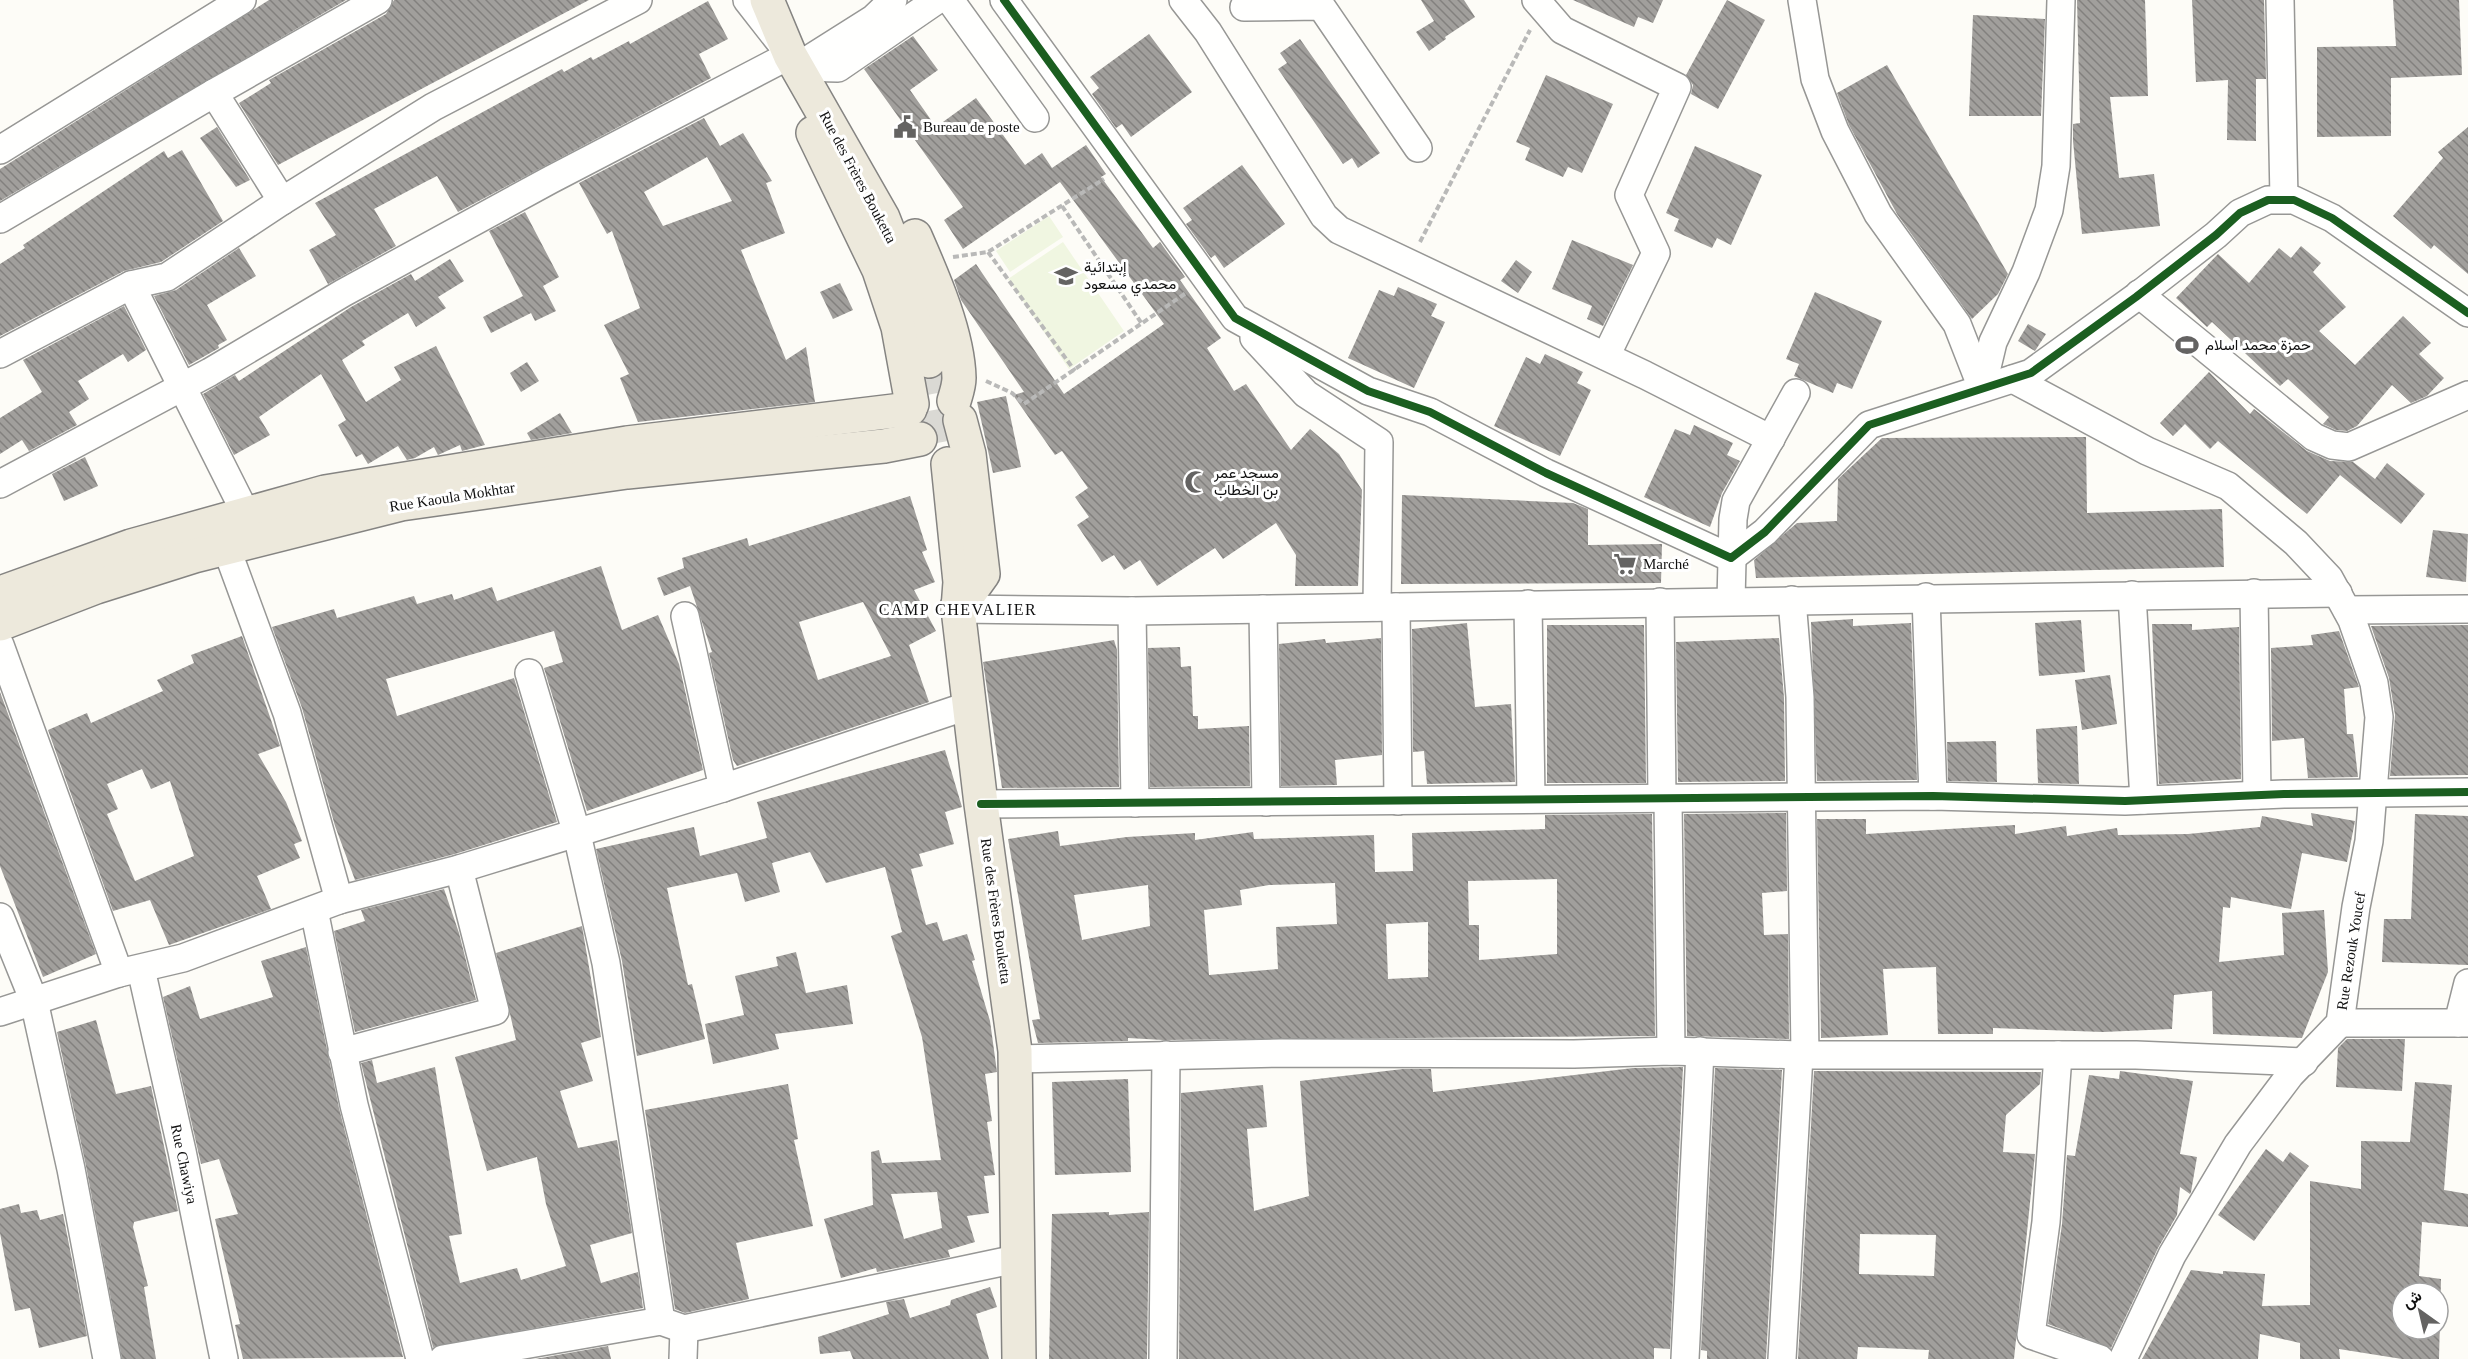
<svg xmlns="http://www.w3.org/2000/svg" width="2468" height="1359" font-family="'Times New Roman',Vazirmatn,serif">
  <defs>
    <pattern id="building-back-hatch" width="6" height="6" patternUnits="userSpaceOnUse" patternTransform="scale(1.5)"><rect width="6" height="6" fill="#a19f9c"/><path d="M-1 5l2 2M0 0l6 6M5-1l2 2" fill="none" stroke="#82807e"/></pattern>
  </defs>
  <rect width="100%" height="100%" fill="#fdfcf7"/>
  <g fill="#f0f6e1">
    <path d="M1049 216 1063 237 1010 272 996 251Z"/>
    <path d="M1063 242 1124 331 1069 369 1008 279Z"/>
  </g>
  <g fill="url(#building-back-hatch)" fill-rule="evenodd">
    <path d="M269 0H346L0 201V169Z"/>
    <path d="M394 0H589L278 165 239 103 271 83 269 80 386 14Z"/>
    <path d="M1421 0H1464L1475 17 1445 37 1446 39 1429 51 1416 32 1434 21Z"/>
    <path d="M1573 0H1663L1653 23 1638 17 1634 27Z"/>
    <path d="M1727 0 1765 20 1718 109 1691 94 1693 85 1686 75Z"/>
    <path d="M2077 0H2145L2148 96 2110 97 2119 178 2154 174 2160 226 2082 234 2073 141V124L2080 123Z"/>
    <path d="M2192 0H2264L2266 79H2256V141L2227 140 2228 80 2196 82Z"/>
    <path d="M2393 0H2459L2462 75 2391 78V136L2317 137V47L2396 46Z"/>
    <path d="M708 1 728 39 699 54 711 78 458 212 437 176 427 181 374 209 396 246 328 284 309 250 336 235 315 203 562 69 564 72 591 57 593 60 629 41 630 44Z"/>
    <path d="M1973 15 2045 19 2041 116H1969Z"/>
    <path d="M1149 34 1192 92 1131 137 1122 124 1116 128 1092 94 1099 88 1090 77Z"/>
    <path d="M913 36 938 70 910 90 936 127 976 98 1025 165 1042 153 1052 168 1086 145 1106 174 1101 177 1153 248 1160 242 1185 277 1180 280 1221 338 1207 348 1234 391 1246 384 1291 450 1310 429 1339 454 1362 490 1358 586H1295L1296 555 1276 523 1223 559 1215 548 1157 586 1140 560 1124 570 1114 555 1102 562 1077 525 1089 517 1075 497 1088 488 1062 451 1055 455 1013 395 1024 392 961 300 954 280 976 264 1064 394 1164 324 1060 182 963 249 944 220 963 207 864 69Z"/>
    <path d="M1300 39 1380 153 1358 168 1352 158 1343 164 1278 69 1287 63 1280 53Z"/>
    <path d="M1887 65 2008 274 1998 294 1972 319 1897 214 1849 125 1837 93Z"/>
    <path d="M1546 75 1613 104 1582 173 1568 167 1563 177 1525 160 1530 148 1516 142Z"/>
    <path d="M704 118 720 146 743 133 772 181 766 183 785 233 741 250 786 360 806 347 815 402 638 422 620 378 629 374 604 325 640 308 612 231 607 234 579 183ZM707 157 732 201 663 226 644 192Z"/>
    <path d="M217 127 250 180 236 187 200 138Z"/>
    <path d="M2468 127V274L2434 245 2431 249 2393 216 2443 158 2438 152Z"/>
    <path d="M1695 146 1762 175 1731 245 1717 238 1712 248 1674 231 1679 219 1666 213Z"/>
    <path d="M182 150 223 221 161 262 124 271 0 336V264L25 248 23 245 164 151 168 158Z"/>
    <path d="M1242 165 1285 224 1224 268 1215 255 1211 258 1186 224 1192 220 1183 208Z"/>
    <path d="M525 212 559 277 543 286 556 311 535 321 531 313 491 333 483 317 523 296 489 231Z"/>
    <path d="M1572 240 1633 265 1603 326 1587 319 1592 306 1552 289Z"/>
    <path d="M2301 246 2321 263 2313 272 2346 307 2319 331 2355 365 2403 316 2431 343 2419 354 2444 378 2427 396 2411 403 2392 385 2357 426 2347 431 2336 430 2323 424 2329 417 2288 379 2280 386 2212 322 2207 327 2176 298 2218 254 2249 283 2279 248 2291 258Z"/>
    <path d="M239 248 256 276 207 305 227 340 218 345 219 348 189 365 154 296 176 290Z"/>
    <path d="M450 259 464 281 438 297 446 308 416 327 408 313 362 341 365 345 342 360 366 402 401 380 394 367 436 346 485 445 462 451 460 445 438 455 434 447 415 458 407 460 398 446 368 464 362 454 356 457 338 425 346 420 321 374 259 417 270 435 234 455 203 394 235 375 239 381 351 307 411 274 415 281Z"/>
    <path d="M1516 260 1532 272 1518 293 1501 281Z"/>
    <path d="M840 283 853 310 833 319 820 292Z"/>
    <path d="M1398 287 1437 304 1431 316 1445 322 1414 388 1348 358 1379 290 1394 296Z"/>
    <path d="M1815 292 1882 321 1852 389 1837 383 1833 393 1794 376 1799 364 1786 359Z"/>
    <path d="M124 306 146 350 128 362 123 354 78 381 89 399 69 412 77 425 29 451 22 440 0 454V418L42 392 23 360Z"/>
    <path d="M2028 324 2046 334 2035 351 2018 341Z"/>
    <path d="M1545 354 1583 372 1577 383 1591 390 1560 456 1494 426 1526 357 1540 364Z"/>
    <path d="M527 362 539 381 521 392 510 373Z"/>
    <path d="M2209 372 2250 414 2254 409 2307 451 2330 461 2353 462 2375 479 2387 463 2425 494 2401 524 2340 475 2307 514 2218 441 2210 449 2185 424 2173 436 2160 423Z"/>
    <path d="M1006 396 1021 467 993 473 977 402Z"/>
    <path d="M560 413 572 433 531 440 527 433Z"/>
    <path d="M1694 425 1733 443 1727 455 1740 461 1722 493 1710 527 1644 497 1675 429 1690 435Z"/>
    <path d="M2086 437 2087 513 2222 509 2224 567 1756 578 1754 560 1797 523 1837 521 1838 479 1882 438Z"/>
    <path d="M85 457 98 486 64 501 52 474Z"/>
    <path d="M1402 495 1573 503 1588 509V545L1662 544 1661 583 1401 584Z"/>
    <path d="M910 496 927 550 922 552 935 582 914 590 936 631 909 645 929 702 737 766 733 760 709 653 712 652 690 586 664 596 657 578 684 568 682 558 747 538 749 546ZM863 602 891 656 818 680 799 622Z"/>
    <path d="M2433 530 2468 534 2466 582 2426 577Z"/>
    <path d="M601 566 622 630 658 615 679 664 703 770 587 811 544 668 563 662 554 631 386 679 397 716 514 678 557 822 455 854 355 880 335 826 302 708 272 627 334 609 337 618 414 596 417 604 452 594 454 600 492 587 497 601Z"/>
    <path d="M1853 619V626L1911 623 1917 780 1817 781 1811 622Z"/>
    <path d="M2081 620 2085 672 2039 676 2035 623Z"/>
    <path d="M1467 623 1475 707 1511 704 1515 782 1427 784 1424 751 1413 752 1412 629Z"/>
    <path d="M2152 624H2192V630L2239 627 2241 779 2159 784Z"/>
    <path d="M1547 625H1644L1646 783H1547Z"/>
    <path d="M2468 625V775L2390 776 2395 715 2389 678 2371 626Z"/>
    <path d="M2339 631 2359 687 2344 689 2347 734H2353L2358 777 2308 778 2304 738 2272 741 2271 648 2313 645 2311 635Z"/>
    <path d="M242 636 280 746 258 754 286 802 302 841 294 844 300 858 257 876 271 909 169 945 150 900 113 911 48 730 87 713 91 723 163 691 157 680 194 663 191 655ZM142 769 151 789 170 781 194 856 135 881 107 814 118 809 107 784Z"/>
    <path d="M1381 638 1382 755 1335 760 1337 785 1281 786 1279 644 1325 639 1326 643Z"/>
    <path d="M1779 638 1784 698 1785 781 1678 782 1676 642Z"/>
    <path d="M1114 640 1117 650 1119 787 1002 788 983 662Z"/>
    <path d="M1180 647 1181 667 1191 666 1193 716H1198V729L1249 726 1250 786 1150 787 1148 648Z"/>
    <path d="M2110 675 2117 724 2082 730 2075 680Z"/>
    <path d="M0 692 96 954 43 977 0 866Z"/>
    <path d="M2077 726 2079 784 2038 783 2036 729Z"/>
    <path d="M1996 741 1997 782 1948 781 1947 742Z"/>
    <path d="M945 750 962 807 945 812 954 844 919 854 923 866 911 869 926 925 937 922 943 941 967 934 975 960 972 961 990 1021 997 1072 985 1074 992 1121 987 1122 995 1175 984 1176 989 1213 967 1216 975 1242 948 1250 950 1257 877 1272 876 1268 841 1278 824 1219 873 1205 871 1152 879 1150 882 1163 941 1160 922 1037 891 936 902 932 885 867 826 883 810 852 772 863 780 892 745 902 737 873 667 888 688 985 692 984 705 1039 637 1056 622 961 596 849 694 827 700 856 767 838 757 802ZM937 1192 942 1228 904 1239 891 1194Z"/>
    <path d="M1786 813 1787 891 1762 893 1764 935 1788 934 1789 1039 1687 1036 1684 814Z"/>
    <path d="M2311 813 2355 821 2347 862 2302 853 2291 909 2231 897 2230 908 2223 907 2219 962 2284 955 2282 913 2324 910 2328 972 2302 1038 2213 1034 2212 991 2174 995 2172 1029 2103 1032 1993 1028V1034H1938L1936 967 1883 969 1888 1035 1821 1038 1817 819H1866V834L2015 825V834L2066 826 2067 836 2117 828 2118 835 2188 834 2260 827 2262 816 2313 826Z"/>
    <path d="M1652 814 1655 1036 1163 1040 1128 1038V1041L1038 1043 1032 1020 1040 1019 1008 839 1058 831 1060 846 1127 837 1195 833V840L1253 832 1254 839 1374 835 1375 872 1413 871 1412 833 1545 829V815ZM1557 879V954L1479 960V925H1469L1468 881ZM1335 883 1337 924 1276 927 1278 969 1209 975 1204 910 1242 905 1240 890 1269 885ZM1148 885 1150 926 1082 940 1074 895ZM1428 922V977L1388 979 1386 924Z"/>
    <path d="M2415 814 2468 816V965L2382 962 2384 919H2411Z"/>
    <path d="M444 889 459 933 476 1000 355 1032 334 931 365 921 361 910Z"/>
    <path d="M582 926 601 1037 581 1043 593 1081 560 1091 578 1148 617 1140 632 1233 590 1245 601 1283 638 1272 643 1308 433 1347 361 1063 372 1060 377 1083 435 1067 462 1234 449 1236 460 1283 517 1268 521 1280 566 1266 546 1204 537 1157 487 1171 455 1057 516 1040 496 953Z"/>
    <path d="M306 947 339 1108 403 1357 243 1359 235 1325 240 1324 215 1219 238 1214 219 1159 201 1164 163 997 190 986 200 1019 273 997 261 961Z"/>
    <path d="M796 952 806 993 847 985 853 1024 775 1034 779 1049 713 1064 705 1024 744 1015 735 976 778 966 776 957Z"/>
    <path d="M96 1020 116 1094 151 1086 178 1211 134 1222 133 1227 148 1286 144 1287 156 1359H122L86 1166 57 1032Z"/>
    <path d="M2347 1039H2405L2402 1091 2336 1087 2338 1048Z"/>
    <path d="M1683 1067 1670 1349 1654 1348V1359H1179L1181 1093 1263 1085 1267 1127 1247 1129 1254 1211 1309 1196 1300 1081 1403 1069H1431L1433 1092 1633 1068Z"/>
    <path d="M1715 1068 1782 1070 1766 1359H1707V1351L1701 1350Z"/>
    <path d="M1814 1071 2041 1072 2040 1084 2006 1115 2003 1152 2035 1154 2014 1359H1928L1929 1350 1858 1347 1857 1359H1798ZM1860 1234 1936 1235 1934 1276 1859 1274Z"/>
    <path d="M2120 1071 2193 1081 2180 1154 2197 1157 2191 1192 2190 1194 2180 1187 2177 1215 2158 1248 2111 1348 2048 1324 2062 1224 2067 1155 2075 1156 2089 1075 2119 1079Z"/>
    <path d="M1128 1079 1131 1172 1055 1175 1052 1082Z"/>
    <path d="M2415 1082 2452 1085 2444 1190 2468 1194V1227L2422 1222 2419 1276 2441 1279 2439 1359H2402L2339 1349 2340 1359H2300V1343L2260 1334 2258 1359H2142L2191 1270 2223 1274V1271L2265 1274 2262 1306 2310 1305V1181L2361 1189V1141L2410 1142ZM2402 1293H2438V1329H2402Z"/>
    <path d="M788 1084 798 1139 794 1140 813 1226 736 1243 749 1299 685 1313 675 1309 645 1110Z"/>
    <path d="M2266 1149 2283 1162 2290 1152 2309 1166 2254 1241 2218 1215Z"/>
    <path d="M19 1204 21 1213 37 1210 40 1220 63 1214 87 1336 39 1348 30 1308 15 1311 0 1233V1209Z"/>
    <path d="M1109 1212V1215L1149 1212 1147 1359H1049L1052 1214Z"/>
    <path d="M990 1287 997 1307 976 1314 989 1359H853L850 1351 820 1354 818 1337 889 1314 886 1302 904 1299 910 1318 950 1305 951 1300Z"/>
    <path d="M608 1346 611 1359H535Z"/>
  </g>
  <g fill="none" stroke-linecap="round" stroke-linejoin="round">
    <path stroke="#dad9d4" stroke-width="33" stroke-dasharray="33 16" stroke-linecap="butt" d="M929 361 948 464"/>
    <g stroke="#979795" stroke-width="30">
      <g id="minor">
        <path d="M950 0 1035 118"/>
        <path d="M1004 0 1235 318 1368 391 1430 412 1546 473 1731 558 1765 532 1869 425 2031 373 2136 297 2216 235 2240 213 2268 200H2294L2332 218 2468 313"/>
        <path d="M1183 0 1208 32 1324 216 1339 230 1645 375 1771 439"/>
        <path d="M1536 0 1562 30 1677 87 1629 195 1656 253 1606 356"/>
        <path d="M1802 0 1815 79 1835 131 1878 214 1957 324 1982 388"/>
        <path d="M2280 0 2284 199"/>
        <path d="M1244 7 1321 6 1418 148"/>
        <path d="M797 67 838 68 937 0"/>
        <path d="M797 67 873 19 893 0"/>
        <path d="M214 93 282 201"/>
        <path d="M0 150 242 0"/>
        <path d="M0 219 214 93 378 0"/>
        <path d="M131 285 245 512"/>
        <path d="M2139 294 2314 437 2332 445 2349 447 2468 395"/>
        <path d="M1254 338 1306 394 1379 442 1377 607"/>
        <path d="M0 354 131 285 167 277 282 201 433 107 638 0"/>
        <path d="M2013 379 2147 451 2228 486 2296 543 2329 578 2352 620 2374 683 2379 717 2369 841 2356 907 2340 1023 2290 1075 2238 1144 2172 1255 2123 1359"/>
        <path d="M1982 388 1993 342 2026 272 2049 210 2056 166 2061 0"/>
        <path d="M0 484 210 372 343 293 550 180 790 55 747 0"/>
        <path d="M226 547 287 713 339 900"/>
        <path d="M2254 593 2257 795"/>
        <path d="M2132 595 2144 800"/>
        <path d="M1926 597 1933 796"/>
        <path d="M1792 600 1800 697 1805 1055"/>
        <path d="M1731 601 1733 519 1736 501 1796 393"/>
        <path d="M1660 602 1662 799"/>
        <path d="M1528 604 1531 799"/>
        <path d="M1396 607 1398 801"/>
        <path d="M958 609 1132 611 2338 593"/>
        <path d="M1263 609 1266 802"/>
        <path d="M2347 610 2468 609"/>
        <path d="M1132 611 1135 803"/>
        <path d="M685 616 723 788"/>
        <path d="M0 645 119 973"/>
        <path d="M529 673 577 834 606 963 661 1321"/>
        <path d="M1668 800 1671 1051"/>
        <path d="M981 804 1933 796 2125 801 2284 794 2468 792"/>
        <path d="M314 910 354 1105 420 1359"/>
        <path d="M0 917 34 1001 71 1169 107 1359"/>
        <path d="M141 969 182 1151 224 1359"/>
        <path d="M0 1012 119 973 183 958 339 900 459 869 723 788 970 705"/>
        <path d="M2340 1023H2468"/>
        <path d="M2458 1023 2468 983"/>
        <path d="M342 1052 495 1011 459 869"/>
        <path d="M2058 1055 2046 1222 2031 1335 2100 1359"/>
        <path d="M1015 1059 1280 1053 1574 1054 1671 1051 1799 1055H2136L2304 1062"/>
        <path d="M443 1359 661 1321 684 1329 1016 1259"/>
        <path d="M683 1359 684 1329"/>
        <path d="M1163 1359 1166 1055"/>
        <path d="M1685 1359 1700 1051"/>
        <path d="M1782 1359 1799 1055"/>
      </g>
    </g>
    <g stroke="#858482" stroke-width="36">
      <g id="major">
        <path d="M767 0 790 55 883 218 913 295 929 361"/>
        <path d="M813 133 879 270 898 327 912 404"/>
        <path d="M915 236C933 277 958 333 959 378 959 386 956 394 954 401"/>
        <path d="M948 464 960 582 958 609 981 804 1015 1051 1019 1359"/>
        <path d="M0 593 131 546 325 492 627 443 910 409"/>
        <path d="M957 607 958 609 983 574 969 454 960 420"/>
        <path d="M0 624 96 587 194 556 401 504 627 472 884 446 920 439"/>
      </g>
    </g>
    <g stroke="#b9b9b8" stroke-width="4" stroke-dasharray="6 3" stroke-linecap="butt">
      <path d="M1062 206 1142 324"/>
      <path d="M1420 242 1530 30"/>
      <path d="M988 252 1075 371"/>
      <path d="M953 257 988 252 1104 179"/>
      <path d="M986 381 1012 393 1024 404 1186 293"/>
    </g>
    <use href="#minor" stroke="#fffffe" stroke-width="27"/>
    <use href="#major" stroke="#ede9dc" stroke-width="33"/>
    <g stroke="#fff" stroke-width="11">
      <g id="cycleway">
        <path d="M1004 0 1235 318 1368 391 1430 412 1546 473 1731 558 1765 532 1869 425 2031 373 2136 297 2216 235 2240 213 2268 200H2294L2332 218 2468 313"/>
        <path d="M981 804 1933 796 2125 801 2284 794 2468 792"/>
      </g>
    </g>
    <use href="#cycleway" stroke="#1b5e20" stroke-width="8"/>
  </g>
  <defs>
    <g id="civic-bare" transform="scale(1.8)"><path d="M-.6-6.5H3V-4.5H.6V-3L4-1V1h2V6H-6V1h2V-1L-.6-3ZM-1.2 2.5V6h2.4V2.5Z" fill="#646362" stroke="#fff" stroke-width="2.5" paint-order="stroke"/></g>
    <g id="school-bare" transform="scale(1.8)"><path d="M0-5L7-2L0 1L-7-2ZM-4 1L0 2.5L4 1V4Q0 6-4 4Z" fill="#646362" stroke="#fff" stroke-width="2.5" paint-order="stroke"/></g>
    <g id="stadium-bare" transform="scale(1.8)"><path d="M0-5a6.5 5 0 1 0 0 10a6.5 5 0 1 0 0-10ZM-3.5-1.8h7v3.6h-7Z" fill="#646362" stroke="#fff" stroke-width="2.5" paint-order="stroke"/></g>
    <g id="mosque-bare" transform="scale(1.8)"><path d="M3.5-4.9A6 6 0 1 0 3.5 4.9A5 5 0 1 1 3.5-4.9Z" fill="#646362" stroke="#fff" stroke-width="2.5" paint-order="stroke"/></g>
    <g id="supermarket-bare" transform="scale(1.8)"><path d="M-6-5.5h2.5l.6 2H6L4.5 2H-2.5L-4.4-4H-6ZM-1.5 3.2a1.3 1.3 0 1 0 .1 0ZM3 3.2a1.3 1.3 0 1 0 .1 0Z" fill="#646362" stroke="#fff" stroke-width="2.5" paint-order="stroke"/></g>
  </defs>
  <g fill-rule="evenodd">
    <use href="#civic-bare" x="905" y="127"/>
    <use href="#school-bare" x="1066" y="276"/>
    <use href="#stadium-bare" x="2187" y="345"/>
    <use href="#mosque-bare" x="1196" y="482"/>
    <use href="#supermarket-bare" x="1625" y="564"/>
  </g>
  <g text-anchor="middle" stroke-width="6" stroke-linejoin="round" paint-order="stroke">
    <g font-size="15" fill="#111" stroke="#fff" text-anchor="start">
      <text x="923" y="132">Bureau de poste</text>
      <text x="1084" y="272">إبتدائية<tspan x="1084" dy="17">محمدي مسعود</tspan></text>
      <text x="2205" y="350">حمزة محمد اسلام</text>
      <text x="1214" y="478">مسجد عمر<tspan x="1214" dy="17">بن الخطاب</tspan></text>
      <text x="1643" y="569">Marché</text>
    </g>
    <g font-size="15" fill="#111" stroke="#fff">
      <text transform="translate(858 177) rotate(62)" y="5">Rue des Frères Bouketta</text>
      <text transform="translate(452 497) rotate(-9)" y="5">Rue Kaoula Mokhtar</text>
      <text transform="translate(996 911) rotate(82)" y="5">Rue des Frères Bouketta</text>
      <text transform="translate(2351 951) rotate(-81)" y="5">Rue Rezouk Youcef</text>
      <text transform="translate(184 1164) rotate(78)" y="5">Rue Chawiya</text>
    </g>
    <g font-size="16" letter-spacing="1.5" fill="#111" stroke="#fff">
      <text x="958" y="615">CAMP CHEVALIER</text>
    </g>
  </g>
  <g transform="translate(2420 1311) rotate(326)"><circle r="28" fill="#ffffff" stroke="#a0a0a0" stroke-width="1.5"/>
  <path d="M0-4.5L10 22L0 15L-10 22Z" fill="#646362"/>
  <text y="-9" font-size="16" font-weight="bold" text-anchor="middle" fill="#111111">ش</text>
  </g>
</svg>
